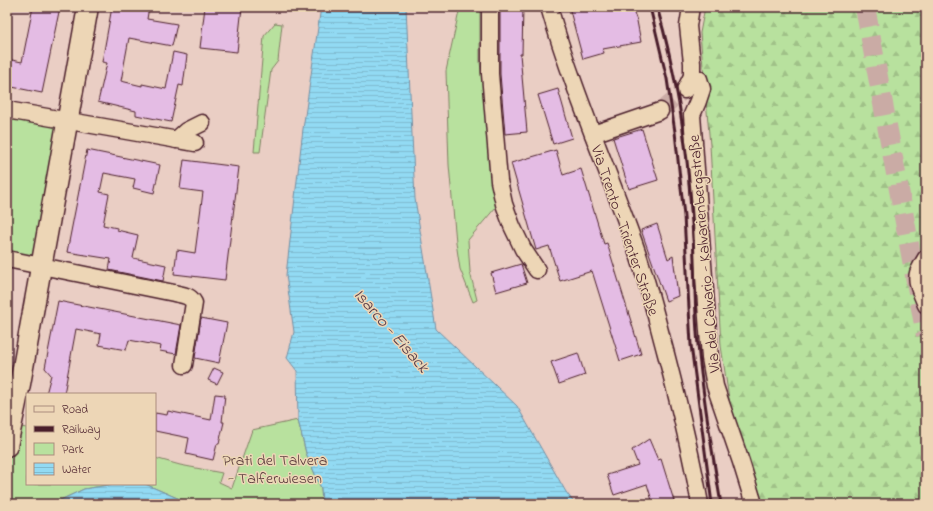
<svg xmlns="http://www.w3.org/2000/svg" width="933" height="511" font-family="'Indie Flower',sans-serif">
  <defs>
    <pattern id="forest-firs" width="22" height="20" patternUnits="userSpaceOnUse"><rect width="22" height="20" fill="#b8e19e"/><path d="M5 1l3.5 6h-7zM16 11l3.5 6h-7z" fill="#a0c188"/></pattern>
    <pattern id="water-rules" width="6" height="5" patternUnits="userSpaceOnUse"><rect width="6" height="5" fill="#92daf3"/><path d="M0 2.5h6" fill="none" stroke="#7fbbd0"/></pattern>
  </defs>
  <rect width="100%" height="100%" fill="#eacec4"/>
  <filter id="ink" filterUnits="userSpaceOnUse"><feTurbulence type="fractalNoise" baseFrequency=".025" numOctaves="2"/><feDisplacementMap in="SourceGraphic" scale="8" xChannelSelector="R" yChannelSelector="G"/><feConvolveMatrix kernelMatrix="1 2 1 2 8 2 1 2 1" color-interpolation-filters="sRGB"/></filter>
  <g filter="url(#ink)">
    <path fill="url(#forest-firs)" stroke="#818064" d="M705 7H926V504H745L721 346 710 145 700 33Z"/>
    <g fill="#b8e19e" stroke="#818064">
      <path d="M460 7H480V62L496 207 468 240 470 272 477 300 473 302 460 269 456 242 449 165 446 71Z"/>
      <path d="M275 23 282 24 278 61 271 70 260 152H254L264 36Z"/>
      <path d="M7 110 67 121 40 265 7 259Z"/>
      <path d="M298 420 306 453 321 488 322 504H191L145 484H155V458L180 465 222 473 219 482 232 488 252 430Z"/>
      <path d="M7 425 27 428V484H114L84 489 52 504H24L7 496Z"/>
    </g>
    <g fill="url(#water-rules)" stroke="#758fa3">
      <path d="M321 7H406L415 199 436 329 517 406 566 492 575 504H322L321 488 306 453 298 420 297 371 287 358 294 332 286 275 303 129Z"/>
      <path d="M114 484H145L191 504H52L84 489Z"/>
    </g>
    <g fill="#e4bce4" stroke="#4a1f2b">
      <path d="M33 7H60L42 93 7 86V59L22 62Z"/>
      <path d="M112 7H149L147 19 177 24 172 46 129 38 121 81 142 86V84L166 89 173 52 187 55 183 86 179 85 171 122 136 115V111L98 102 107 63 102 62Z"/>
      <path d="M205 7H242L237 52 200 48Z"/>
      <path d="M500 7H523L522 54H520L527 132 505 134 500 74Z"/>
      <path d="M569 7H632L637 21 641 42 603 49 604 53 583 59Z"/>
      <path d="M558 89 572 138 553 144 538 95Z"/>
      <path d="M642 129 658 180 629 189 613 138Z"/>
      <path d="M87 150 160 165 154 193 133 188 135 179 104 173 100 192 109 194 103 225 117 228V230L138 235 133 258 166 265 163 281 109 270 111 259 67 252Z"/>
      <path d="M556 150 563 175 581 169 604 244 607 243 641 354 620 361 592 271 560 281 549 246 536 250 511 163Z"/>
      <path d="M184 160 239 167 225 280 174 274 177 250 195 253 203 192 180 189Z"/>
      <path d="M657 224 668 259 673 256 678 296 666 301 641 230Z"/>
      <path d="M521 264 527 283 496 292 491 273Z"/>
      <path d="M58 301 181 325 176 354 160 351 161 346 129 340 126 350 99 345 101 334 76 329 64 394H46L51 375 45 368Z"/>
      <path d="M201 318 227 323 219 363 195 358Z"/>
      <path d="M578 353 585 375 559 384 551 362Z"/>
      <path d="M214 368 223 372 217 384 208 380Z"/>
      <path d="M215 394 225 395 222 422H224L219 444H217L213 460 186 454 189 438 155 431V413L167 415 168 411 211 420Z"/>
      <path d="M649 439 658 460 661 459 675 504H653L647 484 614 495 607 475 638 465 632 450Z"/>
    </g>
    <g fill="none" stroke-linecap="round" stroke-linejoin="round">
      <path stroke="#caaba5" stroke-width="16" stroke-dasharray="16 8" stroke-linecap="butt" d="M660 111 685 90"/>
      <path stroke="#caaba5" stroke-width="20" stroke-dasharray="20 10" stroke-linecap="butt" d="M865 7 926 335"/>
      <g stroke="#4a1f2b" stroke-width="19">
        <g id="minor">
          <path d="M490 7V74L499 181 504 204 512 226 523 249 537 270"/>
          <path d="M549 7C572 87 606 165 634 243 647 279 656 317 666 354 679 404 691 453 700 504"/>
          <path d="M692 76 699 79 702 89 698 101 692 115 710 358 715 386 741 462 754 504"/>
          <path d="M685 90 692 76V63L688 26 691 7"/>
          <path d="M7 110 195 143"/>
          <path d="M593 134 660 111"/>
          <path d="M176 140 186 131 202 123"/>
          <path d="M926 258C923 263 920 268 918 273 915 283 923 296 926 305"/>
          <path d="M7 259 174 293C182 295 190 295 194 303L184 365"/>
        </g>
      </g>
      <g stroke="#4a1f2b" stroke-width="23">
        <path id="major" d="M7 446 20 384 88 7"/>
      </g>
      <use href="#minor" stroke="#edd6b6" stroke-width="16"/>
      <use href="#major" stroke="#edd6b6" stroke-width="20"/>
      <g stroke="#4a1f2b" stroke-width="3">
        <path d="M650 7 667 79 675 132 684 216 691 345 712 504"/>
        <path d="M657 7C677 75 687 145 692 215 695 259 694 302 698 345 703 399 712 451 721 504"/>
      </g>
    </g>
  </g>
  <g text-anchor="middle" stroke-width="3" stroke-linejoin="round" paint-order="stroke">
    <g font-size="16" fill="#4a1f2b" stroke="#edd6b6">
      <text transform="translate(626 230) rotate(71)" y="6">Via Trento - Trienter Straße</text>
      <text transform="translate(703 254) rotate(-95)" y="6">Via del Calvario - Kalvarienbergstraße</text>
    </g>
    <g font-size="16" fill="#5a3c3c" stroke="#edd6b6">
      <text x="275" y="465">Prati del Talvera<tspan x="275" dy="18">- Talferwiesen</tspan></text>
    </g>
    <g font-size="17" font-style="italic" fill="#553b49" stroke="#edd6b6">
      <text transform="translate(392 330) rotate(49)" y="6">Isarco - Eisack</text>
    </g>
  </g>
  <rect width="933" height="511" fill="none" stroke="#edd6b6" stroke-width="24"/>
  <rect x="12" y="12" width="909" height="487" fill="none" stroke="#4a1f2b" stroke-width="1.5" filter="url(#ink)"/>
  <rect x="26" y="393" width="130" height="92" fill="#edd6b6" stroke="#ac8d7e"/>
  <rect x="34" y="406" width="20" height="6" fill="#edd6b6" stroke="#ac8d7e"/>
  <text x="62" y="413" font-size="12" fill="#4a1f2b">Road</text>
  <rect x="34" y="426" width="20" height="6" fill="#4a1f2b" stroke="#ac8d7e"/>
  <text x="62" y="433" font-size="12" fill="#4a1f2b">Railway</text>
  <rect x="34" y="443" width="20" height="12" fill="#b8e19e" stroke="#ac8d7e"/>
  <text x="62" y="453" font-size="12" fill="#4a1f2b">Park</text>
  <rect x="34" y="463" width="20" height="12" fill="url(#water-rules)" stroke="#ac8d7e"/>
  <text x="62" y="473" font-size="12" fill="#4a1f2b">Water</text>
</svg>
